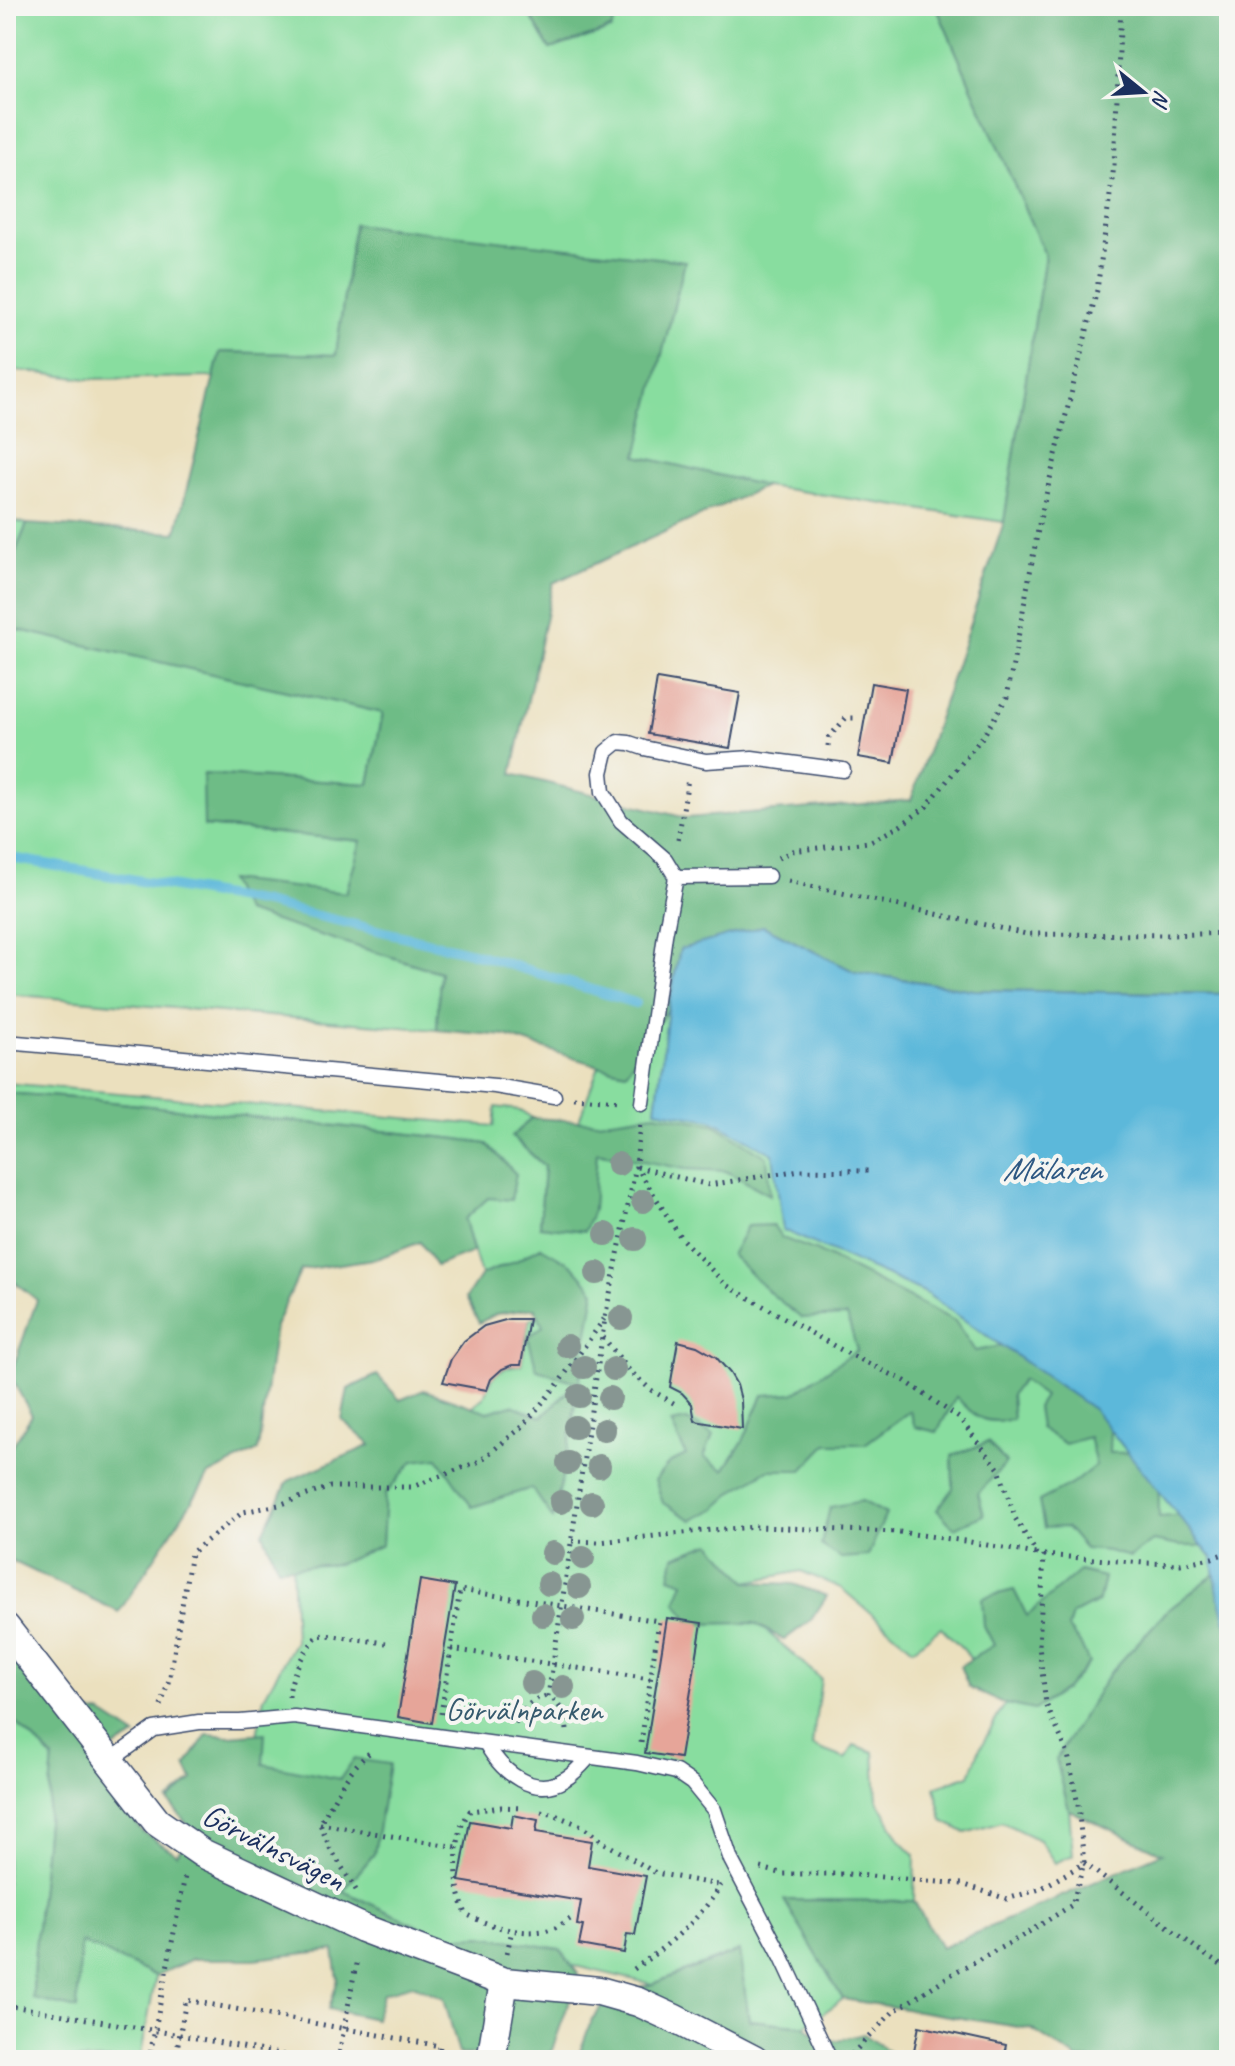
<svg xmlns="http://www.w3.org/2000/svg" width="1235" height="2066" font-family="Caveat,sans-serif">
  <rect width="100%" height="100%" fill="#f6f6f2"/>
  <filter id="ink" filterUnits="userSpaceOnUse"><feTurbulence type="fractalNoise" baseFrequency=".0125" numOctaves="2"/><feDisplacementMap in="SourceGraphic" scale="16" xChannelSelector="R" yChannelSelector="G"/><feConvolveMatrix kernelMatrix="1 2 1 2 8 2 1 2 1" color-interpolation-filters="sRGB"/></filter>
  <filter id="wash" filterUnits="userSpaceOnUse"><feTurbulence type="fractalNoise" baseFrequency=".006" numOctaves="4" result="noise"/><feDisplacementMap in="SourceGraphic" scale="32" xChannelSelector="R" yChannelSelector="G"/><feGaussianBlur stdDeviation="1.8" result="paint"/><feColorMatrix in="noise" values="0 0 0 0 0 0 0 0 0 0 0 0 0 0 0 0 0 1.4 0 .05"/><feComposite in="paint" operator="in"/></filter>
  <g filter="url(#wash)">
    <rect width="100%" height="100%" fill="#ebe0be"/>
    <g fill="#88dd9f" stroke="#52867e" stroke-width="2">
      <path d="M6 6H525L550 49 611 30 620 6H936L1045 255 1004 522 765 486 636 456 685 261 354 225 336 355 220 352 214 377 87 379 6 369Z"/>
      <path d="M6 519 27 524 14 556 6 558Z"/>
      <path d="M6 627 383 713 369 784 204 774V826L361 841 346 893 229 881 245 912 440 972 437 1030 6 994Z"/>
      <path d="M668 1009 656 1110 712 1120 773 1154 784 1230 924 1292 1094 1410 1212 1558 1215 1574 1167 1611 1109 1674 1057 1759 1069 1810 1073 1855 1055 1863 1039 1840 1002 1822 966 1833 943 1821 935 1787 970 1775 980 1748 1005 1704 964 1650 941 1627 913 1649 841 1588 801 1571 747 1582 737 1605 821 1679 812 1746 846 1759 854 1745 874 1752 877 1799 900 1840 915 1855 914 1901 785 1900 843 1999 805 2026 749 2020 738 1951 652 1984 387 1922 208 1839 251 1769 264 1697 295 1641 292 1562 379 1483 484 1397C491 1377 497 1366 521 1365L529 1319 545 1314 541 1247 516 1261 481 1275 464 1219 488 1198 487 1144 458 1139 74 1098 6 1093V1083L494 1126 496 1107 520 1110 532 1118 512 1137 544 1166 540 1225 599 1066 626 1072Z"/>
      <path d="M6 1713 53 1758 34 1960 33 1999 81 1942 156 1976 140 2060H6Z"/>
    </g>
    <g fill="#6ebc86" stroke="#447672" stroke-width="2">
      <path d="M525 6H620L611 29 550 49Z"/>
      <path d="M936 6H1229V994L974 990 855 972 763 926 680 950 668 1009 626 1072 599 1066 506 1036 437 1030 440 972 245 912 228 880 346 893 361 841 204 826 203 774 369 784 383 713 6 627V558L14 556 27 524 176 533 220 352 336 355 354 224 685 261 637 456 765 486 553 583 512 774 686 818 911 800 1004 522 1045 255Z"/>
      <path d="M6 1093 74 1098 458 1139 487 1144 516 1174 511 1200 488 1198 465 1219 473 1252 436 1266 420 1242 379 1258 301 1270 275 1326 258 1450 209 1475 119 1612 6 1558V1444L12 1446 32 1415 10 1376 37 1300 6 1275Z"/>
      <path d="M655 1114 714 1124 767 1157 770 1195 726 1171 685 1169 597 1152 593 1210 585 1231 540 1226 544 1166 512 1136 532 1118 597 1122Z"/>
      <path d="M773 1225 782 1238 817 1251 955 1321 975 1351 1002 1346 1051 1350 1112 1378 1109 1453 1158 1452 1159 1517 1184 1515 1219 1546H1179L1153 1541 1130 1557 1108 1551 1085 1549 1066 1527 1044 1528 1039 1501 1072 1484 1096 1465 1089 1437 1065 1444 1040 1428 1037 1407 1044 1396 1022 1380 1011 1395 1013 1420C982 1424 978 1419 956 1397L937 1432 915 1427 910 1411 865 1444H827L802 1470H768L736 1490 715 1509 692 1520 663 1503 655 1480 669 1463 686 1455 671 1423 687 1420 713 1435 704 1457 724 1470 743 1441 763 1395 794 1393 857 1350 847 1316 801 1318 768 1291 731 1255 747 1226Z"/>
      <path d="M541 1247 572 1265 595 1291 566 1460 553 1519 532 1488 472 1507 438 1458 413 1461 385 1495 382 1545 339 1564 278 1568 263 1533 288 1481 371 1445 342 1420 348 1389 377 1375 400 1400 424 1390 488 1412 512 1405 542 1417 577 1382 537 1370 528 1337 543 1326 535 1308 496 1314 479 1323 466 1298 481 1275 516 1261Z"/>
      <path d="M988 1442 1006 1463 978 1493 984 1515 954 1528 937 1510 953 1488 952 1456Z"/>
      <path d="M862 1501 886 1514 868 1556 841 1558 821 1545 830 1507Z"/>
      <path d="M711 1543 747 1582 793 1584 827 1596 811 1620 784 1640 754 1623 692 1624 676 1602 684 1582 670 1577 674 1557Z"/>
      <path d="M1079 1571 1104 1577 1099 1601 1072 1615 1068 1628 1081 1645 1089 1663 1066 1689 1034 1710 1005 1704 969 1688 960 1666 994 1645 984 1626 982 1598 1014 1590 1027 1616Z"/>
      <path d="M1215 1574 1229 1633V2060H1079L1031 2029 843 1999 784 1900 914 1901 941 1948 1162 1853 1069 1810 1056 1759 1109 1674 1167 1611Z"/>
      <path d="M6 1648 62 1712 101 1713 136 1736 92 1760 142 1831 177 1854 192 1830 168 1801 193 1780 186 1765 207 1734 229 1736 265 1733 263 1764 340 1779 354 1759 389 1764 374 1854 343 1891 414 1924 438 1938 482 1936 560 1949 579 1974 552 2050 543 2060H506L500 2056 459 2054 444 1998 413 1985 383 1993 375 2019 329 2009 338 1979 334 1950 254 1959H192L156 1976 81 1942 77 2009 33 1999 34 1960 53 1758 6 1713Z"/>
      <path d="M739 1951 749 2020 805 2026 825 2043 864 2034 892 2054 890 2060H577L592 2019 613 1994 652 1984Z"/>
    </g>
    <path fill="#5cb8da" stroke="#3c749c" stroke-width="2" d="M763 926 855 972 974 990 1229 994V1633L1218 1593 1212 1558 1094 1410 924 1292 783 1230 773 1154 712 1120 656 1110 668 1009 680 949Z"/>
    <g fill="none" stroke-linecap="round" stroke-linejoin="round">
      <path stroke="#5cb8da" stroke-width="10" d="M6 857 264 903 469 952 635 1003"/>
    </g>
    <g id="blocks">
      <g fill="#e6a599">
        <path d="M657 679 740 693 730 748 648 734Z"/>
        <path d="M871 683 906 689 893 763 858 757Z"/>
        <path d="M509 1319H529L521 1365H512L502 1369 491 1379 487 1390 443 1382 451 1359 464 1341 484 1326Z"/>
        <path d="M678 1341 697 1346 716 1357 730 1373 737 1385 741 1400 742 1429 695 1421 692 1404 682 1393 670 1387Z"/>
        <path d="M420 1580 455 1586 432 1723 398 1717Z"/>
        <path d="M667 1618 702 1623 680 1758 645 1753Z"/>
        <path d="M513 1815 538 1820 536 1832 592 1841 588 1866 646 1876 635 1935 627 1934 624 1953 579 1945 583 1926 577 1925 581 1901 459 1881 470 1821 511 1828Z"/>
        <path d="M919 2026 1006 2045 1003 2060H912Z"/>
      </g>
    </g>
  </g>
  <g filter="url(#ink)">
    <use href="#blocks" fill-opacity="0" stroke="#3a4a6c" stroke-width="2"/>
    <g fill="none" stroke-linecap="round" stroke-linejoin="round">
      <g stroke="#3a4a6c" stroke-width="17">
        <g id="lane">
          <path d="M676 877 665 859 621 821 603 792 601 773 606 752 618 742 629 743 644 748 706 761 752 758 843 770"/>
          <path d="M6 1042 495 1086 554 1096"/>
          <path d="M642 1103 665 935 676 877 768 876"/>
          <path d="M487 1745C502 1772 534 1799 565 1779 574 1774 582 1765 589 1757"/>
          <path d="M111 1760 154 1729 199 1722H240L294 1717 637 1763 676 1772 692 1783 714 1810 731 1860 782 1957 830 2060"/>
        </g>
      </g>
      <g stroke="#3a4a6c" stroke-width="31">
        <g id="street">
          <path d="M6 1628 157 1822 202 1853 362 1928 504 1982 599 1991 638 2002 673 2018 754 2060"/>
          <path d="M491 2060 504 1982"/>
        </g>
      </g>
      <g stroke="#3a4a6c" stroke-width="5" stroke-dasharray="2 6" stroke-linecap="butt">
        <path d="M828 746 829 737 846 718H858"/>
        <path d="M678 840 688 779"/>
        <path d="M778 858 792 851 869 842 900 826 926 807 984 735 1007 697 1040 519 1097 290 1114 166 1121 6"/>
        <path d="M788 881 1026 934 1171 935 1229 933"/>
        <path d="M574 1098 620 1101"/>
        <path d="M636 1166 681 1238 726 1285 845 1352 905 1381 959 1418 999 1469 1015 1518 1037 1554 1044 1555 1039 1646 1046 1704 1068 1754 1078 1805 1084 1863 1072 1905 1019 1938 957 1971 893 2012 851 2055"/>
        <path d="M637 1167 709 1185 800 1170 868 1171"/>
        <path d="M603 1337 629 1370 651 1390 677 1405"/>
        <path d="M572 1541 599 1542 711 1530 757 1527 899 1532 965 1541 1036 1554"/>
        <path d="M1044 1555 1144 1563 1180 1564 1212 1558 1229 1552"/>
        <path d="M451 1649 650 1679"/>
        <path d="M289 1697C290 1675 304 1652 317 1636L326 1635 386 1643"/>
        <path d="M161 1706 170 1676 191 1553 243 1512 279 1505 330 1487H412L480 1461 522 1427 558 1384 604 1319"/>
        <path d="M441 1714 460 1590 659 1621 641 1743"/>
        <path d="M515 1723C523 1709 531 1698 548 1696"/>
        <path d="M567 1730C565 1715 561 1704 548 1696L605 1318 636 1166 640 1123"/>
        <path d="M541 1812 555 1815 582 1826 603 1842 656 1873 718 1885"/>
        <path d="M320 1824 457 1847 462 1824 470 1811 501 1807 524 1808"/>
        <path d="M457 1847C456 1873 456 1889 466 1914 491 1927 526 1938 555 1928 561 1925 567 1921 572 1918"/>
        <path d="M1084 1863 1208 1957 1229 1970"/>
        <path d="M761 1868 784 1874H847L962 1884 1007 1899 1040 1889 1083 1864"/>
        <path d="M356 1890 330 1848 320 1824C335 1798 347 1769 372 1751"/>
        <path d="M507 1953 512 1930"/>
        <path d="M634 1969C668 1945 699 1921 721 1885"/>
        <path d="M6 2005 180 2035 310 2060"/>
        <path d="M149 2060 185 1876"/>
        <path d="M175 2060 186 2000 440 2046 438 2060"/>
        <path d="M338 2060 357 1959"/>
      </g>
      <use href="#lane" stroke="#fff" stroke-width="14"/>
      <use href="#street" stroke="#fff" stroke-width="28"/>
    </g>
    <g fill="#879692">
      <circle cx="618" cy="1164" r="12"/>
      <circle cx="643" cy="1201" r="12"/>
      <circle cx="606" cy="1234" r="12"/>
      <circle cx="635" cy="1239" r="12"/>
      <circle cx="597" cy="1273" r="12"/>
      <circle cx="621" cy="1318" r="12"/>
      <circle cx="567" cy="1346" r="12"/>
      <circle cx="584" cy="1367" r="12"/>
      <circle cx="614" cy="1369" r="12"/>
      <circle cx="579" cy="1396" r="12"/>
      <circle cx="610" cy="1398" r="12"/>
      <circle cx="575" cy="1427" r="12"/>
      <circle cx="604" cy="1430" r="12"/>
      <circle cx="568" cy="1463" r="12"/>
      <circle cx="599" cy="1466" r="12"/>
      <circle cx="561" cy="1502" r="12"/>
      <circle cx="592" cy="1503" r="12"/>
      <circle cx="553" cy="1553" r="12"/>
      <circle cx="583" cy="1558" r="12"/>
      <circle cx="549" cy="1584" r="12"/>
      <circle cx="579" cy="1587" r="12"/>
      <circle cx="543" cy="1615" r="12"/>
      <circle cx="573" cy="1619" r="12"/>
      <circle cx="532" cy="1683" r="12"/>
      <circle cx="563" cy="1687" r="12"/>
    </g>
  </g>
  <g text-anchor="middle" stroke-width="8" stroke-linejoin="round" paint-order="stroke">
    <g font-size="32" fill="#365a6e" stroke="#f6f6f2">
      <text x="524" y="1720">Görvälnparken</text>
    </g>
    <g font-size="32" fill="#1b2f5e" stroke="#f6f6f2">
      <text transform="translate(274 1847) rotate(27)" y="11">Görvälnsvägen</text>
    </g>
    <g font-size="34" font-style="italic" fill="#2e5883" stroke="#f6f6f2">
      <text x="1052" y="1180">Mälaren</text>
    </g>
  </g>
  <rect width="1235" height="2066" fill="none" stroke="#f6f6f2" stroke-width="32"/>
  <g transform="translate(1143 92) rotate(108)" stroke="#f6f6f2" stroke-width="6" paint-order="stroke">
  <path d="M0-6L14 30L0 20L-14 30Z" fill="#1b2f5e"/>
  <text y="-12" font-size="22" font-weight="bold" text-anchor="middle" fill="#1b2f5e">N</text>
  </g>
</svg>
